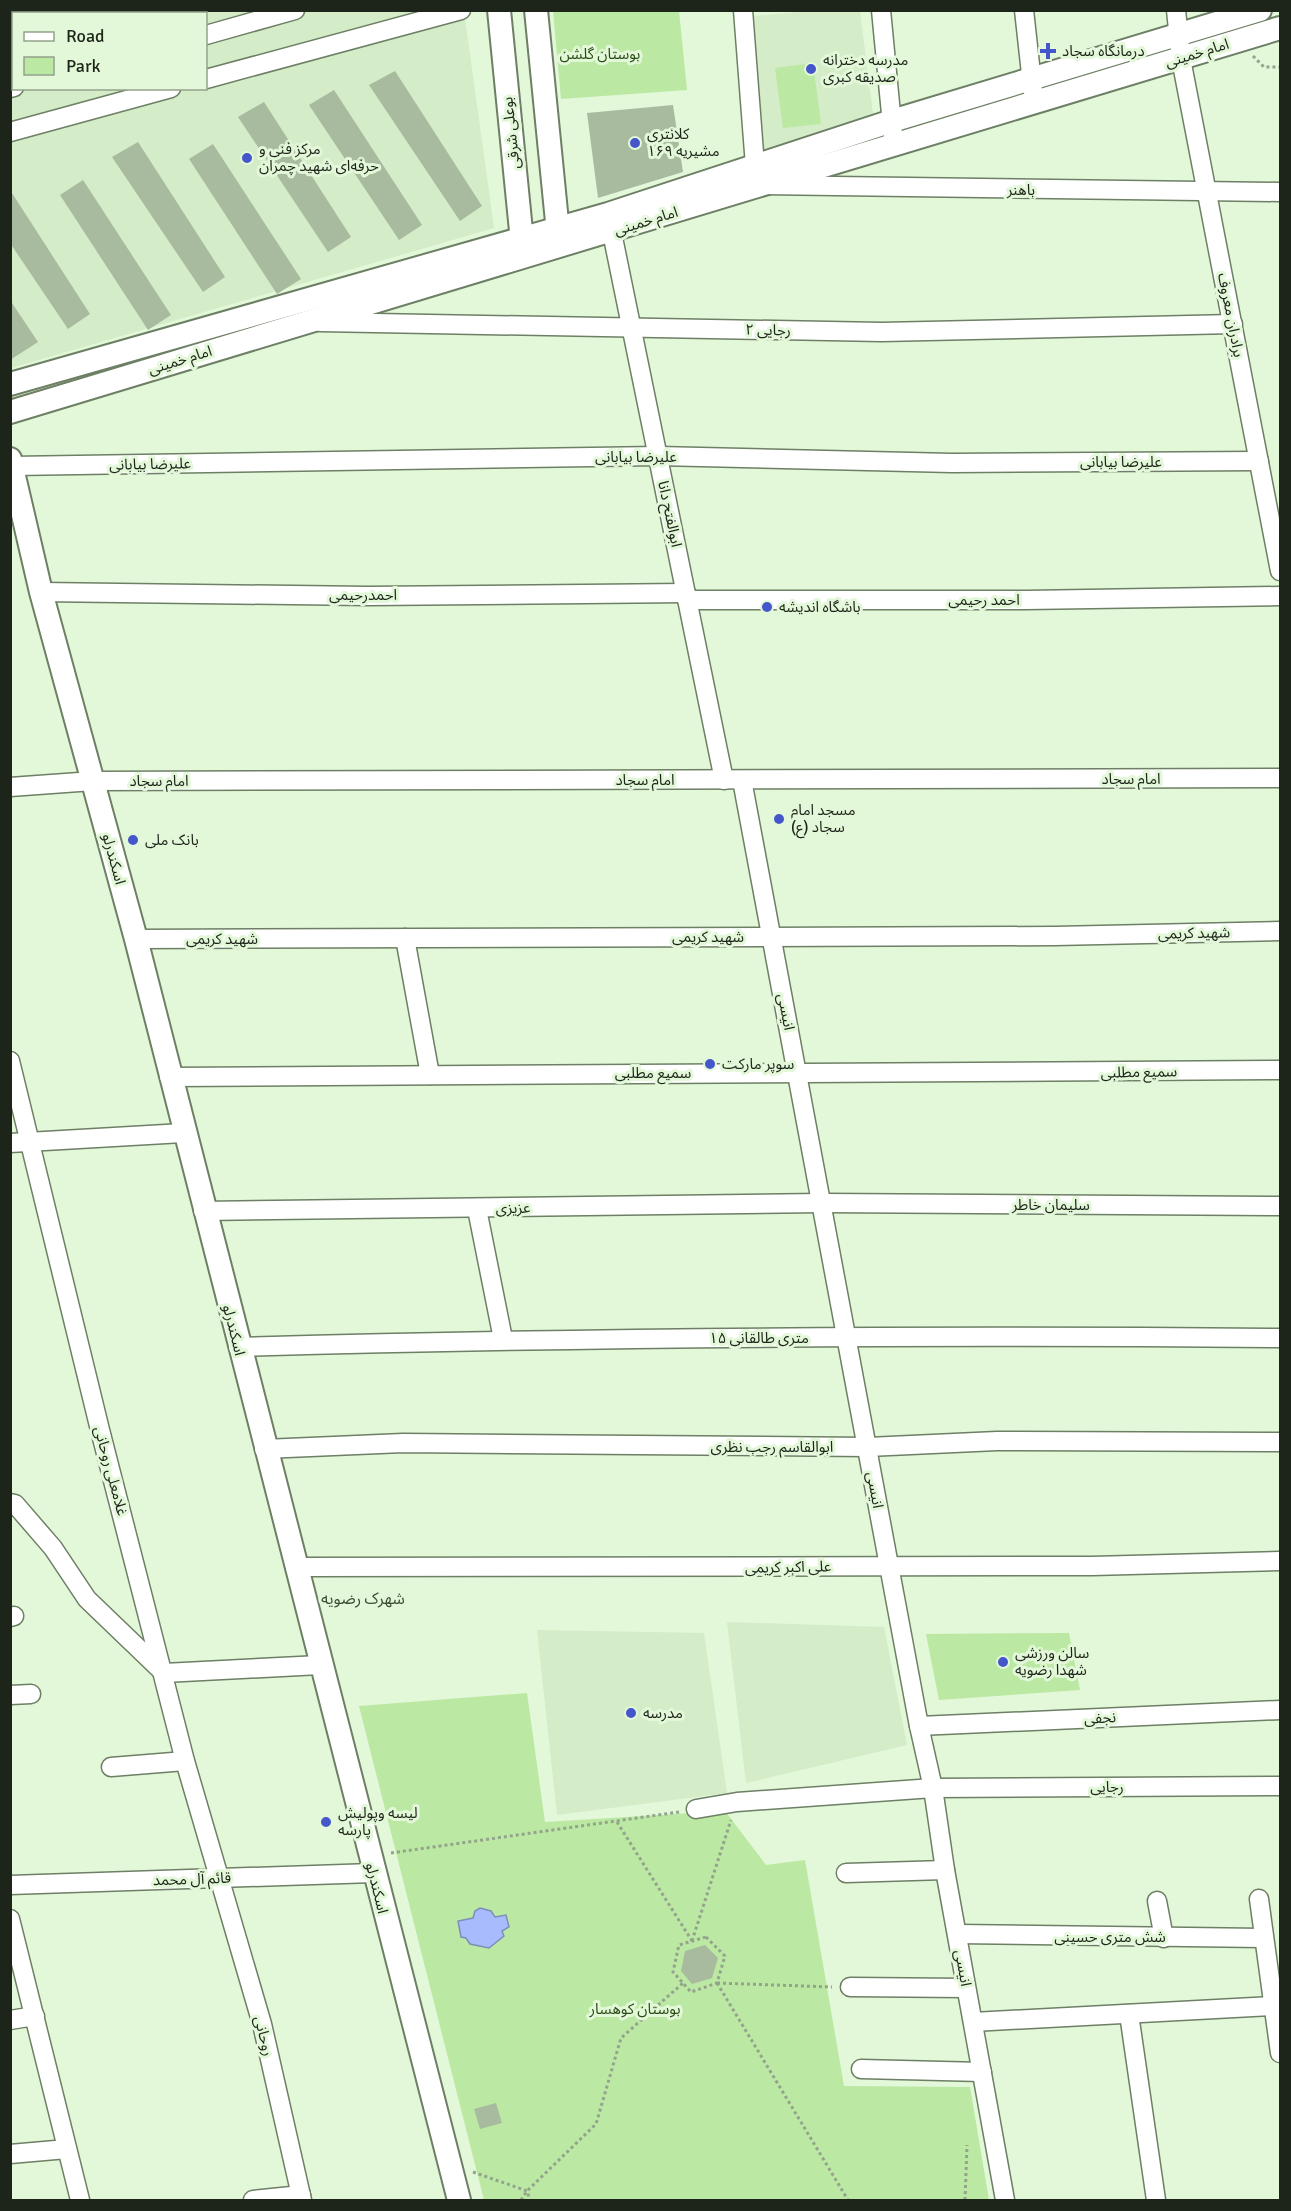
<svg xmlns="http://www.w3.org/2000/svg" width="1291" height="2211" font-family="Signika,'Noto Sans Arabic',sans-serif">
  <rect width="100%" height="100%" fill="#e3f7d9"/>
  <g fill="#d4ecc7" fill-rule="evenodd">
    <path d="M11 11H464L494 228 11 368ZM14 14H206V88H14Z"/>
    <path d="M811 11H860L874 122 759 152 753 16Z"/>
    <path d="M727 1622 884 1627 907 1745 746 1783Z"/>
    <path d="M537 1630 704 1633 727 1793 557 1815Z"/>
  </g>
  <g fill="#bbe8a3">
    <path d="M553 11H679L687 90 561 99Z"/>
    <path d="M813 63 821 124 783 128 775 68Z"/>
    <path d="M1069 1633 1080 1690 939 1700 926 1634Z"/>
    <path d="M527 1693 545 1822 725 1811 766 1865 805 1860 844 2086 970 2087 989 2200H484L359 1706Z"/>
  </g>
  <path fill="#a8bbfc" stroke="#7e8eb8" stroke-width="1.5" d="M480 1908 491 1911 495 1917 506 1915 509 1927 502 1931 504 1936 489 1948 470 1944 466 1938 461 1937 458 1921 473 1918 475 1911Z"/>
  <g fill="#a8bb9e">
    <path d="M395 71 482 206 460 221 369 85Z"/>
    <path d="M334 90 422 225 399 240 309 105Z"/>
    <path d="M264 102 351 237 328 252 238 117Z"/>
    <path d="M673 105 683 172 598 198 587 113Z"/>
    <path d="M138 142 225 277 203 292 112 157Z"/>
    <path d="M213 144 301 279 277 294 189 159Z"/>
    <path d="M83 180 171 315 148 330 60 195Z"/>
    <path d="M10 190 90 314 68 329 10 243Z"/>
    <path d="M10 300 38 342 10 360Z"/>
    <path d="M705 1945 718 1958 712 1978 692 1984 681 1971 685 1951Z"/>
    <path d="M496 2103 502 2123 480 2129 474 2109Z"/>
  </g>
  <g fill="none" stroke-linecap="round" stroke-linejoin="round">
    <g stroke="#6d7f64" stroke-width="21">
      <g id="minor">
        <path d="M743 10 755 166 762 185 1280 192"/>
        <path d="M881 10 894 145"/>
        <path d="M1024 10 1033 92"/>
        <path d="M1176 10 1181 59 1280 571"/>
        <path d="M206 35 295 10"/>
        <path d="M206 79 461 10"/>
        <path d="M10 88 14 87"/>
        <path d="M10 132 171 88"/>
        <path d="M609 218 724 780"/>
        <path d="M320 322 882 332 1233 324"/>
        <path d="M12 466 658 456 952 463 1259 461"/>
        <path d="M41 592 368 596 686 593"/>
        <path d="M687 600H1026L1280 596"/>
        <path d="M742 780 919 1726 933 1788 945 1870 1005 2200"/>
        <path d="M10 787 93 781 1280 778"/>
        <path d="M405 938 430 1075"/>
        <path d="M136 939 1055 936 1280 931"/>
        <path d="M10 1061 100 1430 185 1761 262 2024 302 2200"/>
        <path d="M169 1077 1280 1070"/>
        <path d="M10 1143 183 1133"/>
        <path d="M477 1209 503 1339"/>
        <path d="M203 1211 822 1203 1280 1206"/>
        <path d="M238 1347C586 1337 933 1335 1280 1338"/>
        <path d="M264 1449 403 1443 868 1447 997 1441 1280 1442"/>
        <path d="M10 1503 15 1504 53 1548 87 1599 164 1673 320 1665"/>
        <path d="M295 1567 1092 1566 1280 1561"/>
        <path d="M10 1617 14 1616"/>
        <path d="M10 1695 31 1694"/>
        <path d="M919 1726 1280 1710"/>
        <path d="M111 1767 185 1761"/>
        <path d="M696 1809 737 1802 933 1788 1280 1786"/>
        <path d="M846 1873 945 1870"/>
        <path d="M10 1885 373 1873"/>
        <path d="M1259 1899 1280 2053"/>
        <path d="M1157 1901 1164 1938"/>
        <path d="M10 1919 80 2200"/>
        <path d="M957 1934 1263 1938"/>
        <path d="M850 1987 966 1988"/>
        <path d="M1129 2014 1156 2200"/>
        <path d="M10 2020 35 2016"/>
        <path d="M973 2022 1273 2006"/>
        <path d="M861 2069 982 2072"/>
        <path d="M10 2154 67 2149"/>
        <path d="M253 2200 301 2195"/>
      </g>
    </g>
    <g stroke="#6d7f64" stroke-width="26">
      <g id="major">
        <path d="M499 10 523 251"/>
        <path d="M536 10 559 242"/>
        <path d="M10 384 608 214 892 121 1260 10"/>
        <path d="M10 412 1280 28"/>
        <path d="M10 459 41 592 136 939 459 2200"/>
      </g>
    </g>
    <g stroke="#94a38c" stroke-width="3" stroke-dasharray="3 3" stroke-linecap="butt">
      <path d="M1253 56 1264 67H1280"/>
      <path d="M617 1822 692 1941"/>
      <path d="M391 1853 679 1812"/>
      <path d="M706 1937 725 1956 717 1983 691 1992 673 1972 679 1945Z"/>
      <path d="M692 1941 731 1820"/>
      <path d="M717 1983 848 2200"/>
      <path d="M717 1983 832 1987"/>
      <path d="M473 2172 527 2191 530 2200"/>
      <path d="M521 2200 527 2191 596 2124 621 2038 683 1983"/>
      <path d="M965 2200 967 2145"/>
    </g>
    <use href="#minor" stroke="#fff" stroke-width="18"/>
    <use href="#major" stroke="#fff" stroke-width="22"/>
  </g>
  <g fill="#4556cb" stroke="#e3f7d9" stroke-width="2">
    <path d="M1045 42h6v6h6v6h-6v6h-6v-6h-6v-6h6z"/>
    <circle cx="811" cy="69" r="6"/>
    <circle cx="635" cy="143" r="6"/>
    <circle cx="247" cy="158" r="6"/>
    <circle cx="767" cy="607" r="6"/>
    <circle cx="779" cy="819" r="6"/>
    <circle cx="133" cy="840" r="6"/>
    <circle cx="710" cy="1064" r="6"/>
    <circle cx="1003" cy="1662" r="6"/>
    <circle cx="631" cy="1713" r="6"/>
    <circle cx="326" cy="1822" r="6"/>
  </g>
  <g text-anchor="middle" stroke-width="6" stroke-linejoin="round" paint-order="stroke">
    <g font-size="15" fill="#1d2419" stroke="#e3f7d9" text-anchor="start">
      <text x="1062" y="56">درمانگاه سجاد</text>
      <text x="823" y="65">مدرسه دخترانه<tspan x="823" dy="17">صدیقه کبری</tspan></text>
      <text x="647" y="139">کلانتری<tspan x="647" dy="17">۱۶۹ مشیریه</tspan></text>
      <text x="259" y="154">مرکز فنی و<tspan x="259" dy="17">حرفه‌ای شهید چمران</tspan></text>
      <text x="779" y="612">باشگاه اندیشه</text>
      <text x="791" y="815">مسجد امام<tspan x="791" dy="17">سجاد (ع)</tspan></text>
      <text x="145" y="845">بانک ملی</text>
      <text x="722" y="1069">سوپر مارکت</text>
      <text x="1015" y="1658">سالن ورزشی<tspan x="1015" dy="17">شهدا رضویه</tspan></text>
      <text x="643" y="1718">مدرسه</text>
      <text x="338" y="1818">لیسه وپولیش<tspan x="338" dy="17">پارسه</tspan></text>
    </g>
    <g font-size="15" fill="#1d2419" stroke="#e3f7d9">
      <text transform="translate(1197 53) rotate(-17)" y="5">امام خمینی</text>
      <text transform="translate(511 133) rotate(-96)" y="5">بوعلی شرقی</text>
      <text x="1021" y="195">باهنر</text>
      <text transform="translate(646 221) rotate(-17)" y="5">امام خمینی</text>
      <text transform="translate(1231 315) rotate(79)" y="5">برادران معروف</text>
      <text transform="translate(768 330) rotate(1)" y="5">رجایی ۲</text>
      <text transform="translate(180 360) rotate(-17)" y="5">امام خمینی</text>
      <text x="636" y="462">علیرضا بیابانی</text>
      <text x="1121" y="467">علیرضا بیابانی</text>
      <text transform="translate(150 464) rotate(-1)" y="5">علیرضا بیابانی</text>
      <text transform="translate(670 514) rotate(78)" y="5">ابوالفتح دانا</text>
      <text x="363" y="600">احمدرحیمی</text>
      <text x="984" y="605">احمد رحیمی</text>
      <text x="1131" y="784">امام سجاد</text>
      <text x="645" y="785">امام سجاد</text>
      <text x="159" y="786">امام سجاد</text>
      <text transform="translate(114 859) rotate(75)" y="5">اسکندرلو</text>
      <text transform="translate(1194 933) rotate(-1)" y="5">شهید کریمی</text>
      <text x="708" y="942">شهید کریمی</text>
      <text x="222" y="944">شهید کریمی</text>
      <text transform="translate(786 1012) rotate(79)" y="5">انیسی</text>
      <text transform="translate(1139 1072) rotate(-1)" y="5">سمیع مطلبی</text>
      <text x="653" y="1078">سمیع مطلبی</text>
      <text x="1051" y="1210">سلیمان خاطر</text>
      <text transform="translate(513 1208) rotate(-1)" y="5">عزیزی</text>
      <text transform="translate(234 1330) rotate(76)" y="5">اسکندرلو</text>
      <text x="759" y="1343">۱۵ متری طالقانی</text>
      <text x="772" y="1452">ابوالقاسم رجب نظری</text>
      <text transform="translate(111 1471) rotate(75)" y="5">غلامعلی روحانی</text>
      <text transform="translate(875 1490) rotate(80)" y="5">انیسی</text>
      <text transform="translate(788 1567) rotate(-1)" y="5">علی اکبر کریمی</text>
      <text transform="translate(1100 1718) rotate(-3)" y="5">نجفی</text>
      <text x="1107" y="1792">رجایی</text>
      <text transform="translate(192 1879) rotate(-2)" y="5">قائم آل محمد</text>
      <text transform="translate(377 1888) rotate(76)" y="5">اسکندرلو</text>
      <text x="1110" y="1942">شش متری حسینی</text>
      <text transform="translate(963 1968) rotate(80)" y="5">انیسی</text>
      <text transform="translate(264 2036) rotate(76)" y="5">روحانی</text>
    </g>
    <g font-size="15" fill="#2c4c16" stroke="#e3f7d9">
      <text x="600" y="59">بوستان گلشن</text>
      <text x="635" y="2014">بوستان کوهسار</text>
    </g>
    <g font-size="16" fill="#3b4c33" stroke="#e3f7d9">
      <text x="363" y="1604">شهرک رضویه</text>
    </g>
  </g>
  <rect width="1291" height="2211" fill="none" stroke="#1d2419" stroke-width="24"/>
  <rect x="12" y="12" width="195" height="78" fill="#e3f7d9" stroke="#94a38c" stroke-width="1.5"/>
  <rect x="24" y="32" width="30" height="9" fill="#ffffff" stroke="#94a38c" stroke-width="1.5"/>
  <text x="66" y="42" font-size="18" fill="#1d2419">Road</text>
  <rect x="24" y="57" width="30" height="18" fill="#bbe8a3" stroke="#94a38c" stroke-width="1.5"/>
  <text x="66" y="72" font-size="18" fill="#1d2419">Park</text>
</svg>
